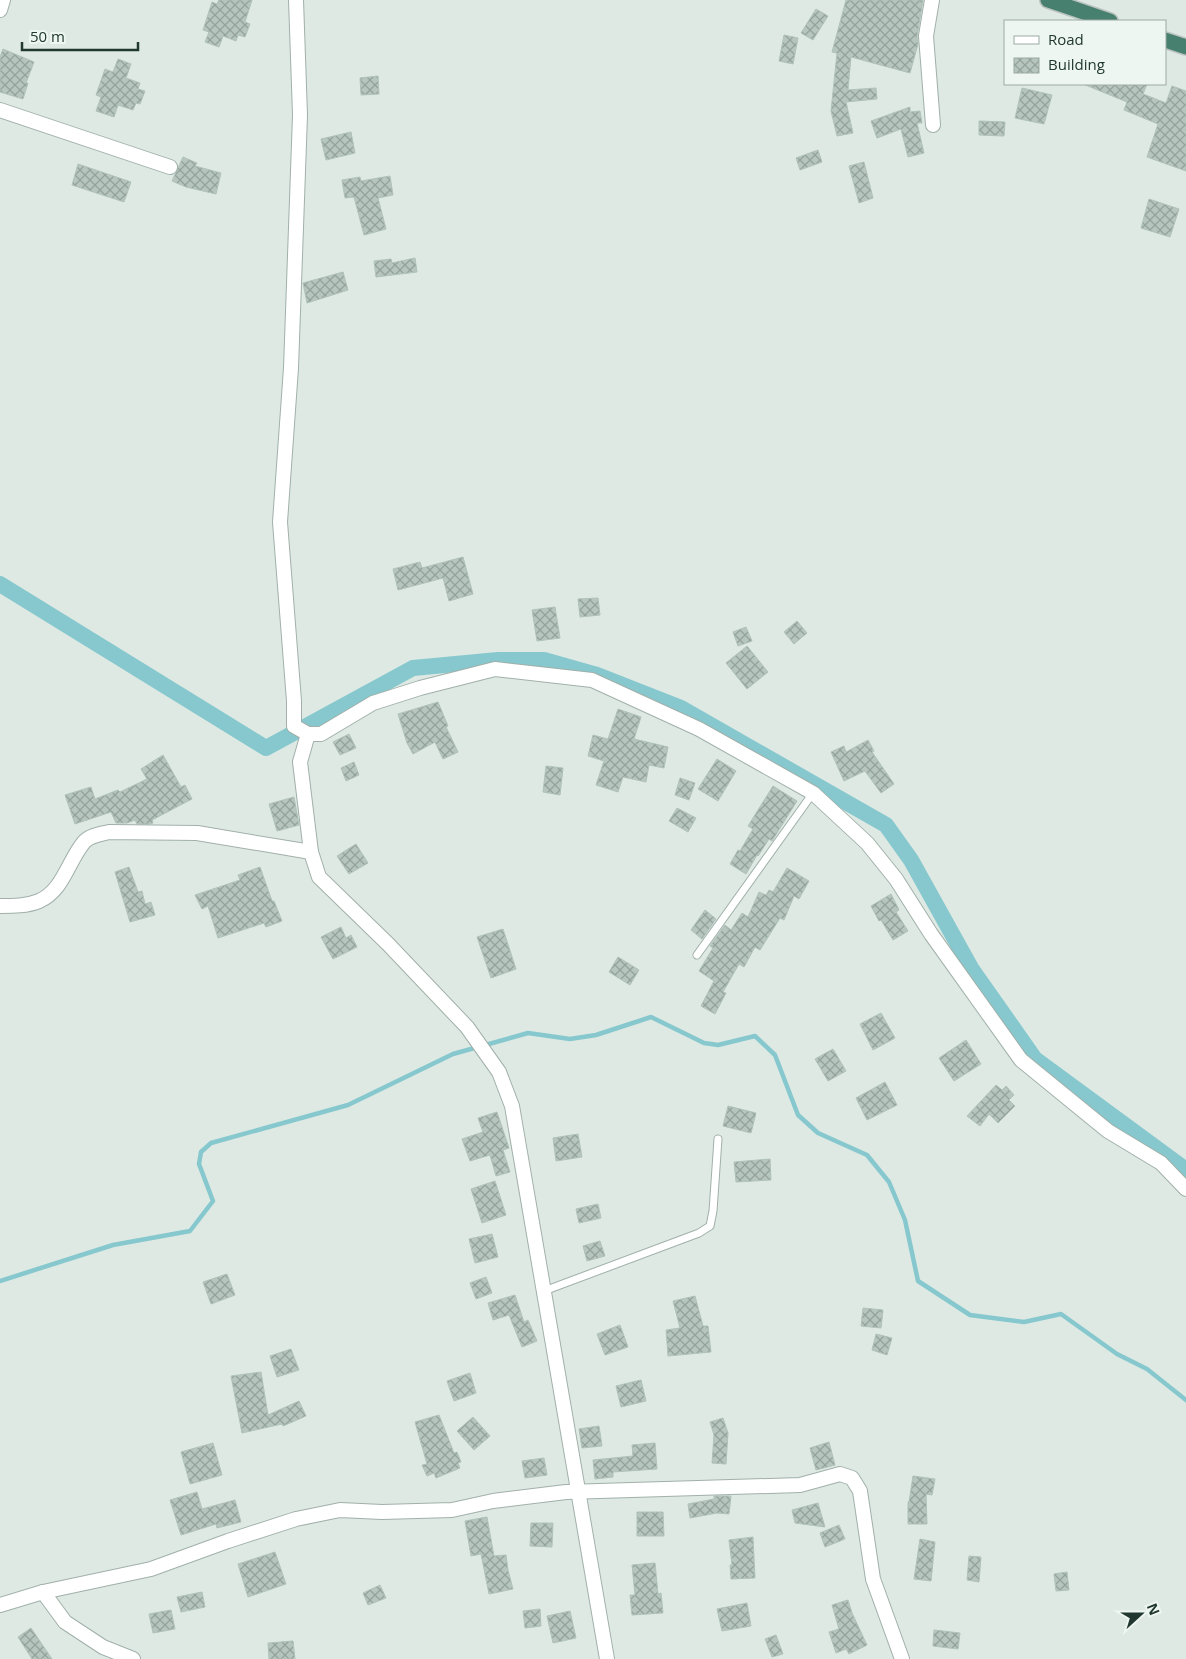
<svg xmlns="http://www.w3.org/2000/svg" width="1186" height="1659" font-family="'Open Sans',sans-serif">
  <defs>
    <pattern id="building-cross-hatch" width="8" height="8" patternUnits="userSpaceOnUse" patternTransform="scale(1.25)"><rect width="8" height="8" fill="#b6c6bf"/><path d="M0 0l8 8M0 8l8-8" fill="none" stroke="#94a29c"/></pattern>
  </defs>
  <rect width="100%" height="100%" fill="#dee9e3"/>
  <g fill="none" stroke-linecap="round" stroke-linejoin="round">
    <path stroke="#86c8ce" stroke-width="4.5" d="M0 1281 113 1245 190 1231 213 1201 199 1164 201 1152 211 1143 348 1105 453 1054 528 1033 570 1039 596 1035 651 1017 704 1043 718 1045 755 1036 775 1055 798 1115 818 1133 867 1155 889 1182 905 1220 918 1281 970 1315 1024 1322 1061 1314 1117 1354 1147 1369 1186 1400"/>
    <path stroke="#86c8ce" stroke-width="16" d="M0 584 266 748 413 668 498 660H544L597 675 681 708 886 825 911 860 971 968 1035 1059 1186 1170"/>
  </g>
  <g fill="url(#building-cross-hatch)" stroke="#b0c2ba">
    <path d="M219 0H252L245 22 250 24 245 37 238 35 236 41 223 36 219 47 205 42 209 32 203 30 212 2 217 4Z"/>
    <path d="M846 0H923L917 37 918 44 910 73 851 57 848 90 876 88 877 99 846 102 853 133 837 136 831 111 837 53 832 52Z"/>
    <path d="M816 9 828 16 813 40 801 33Z"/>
    <path d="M784 35 798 38 793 64 779 61Z"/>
    <path d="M3 49 34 62 26 83H28L23 99 0 92V57Z"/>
    <path d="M118 59 131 64 126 78 140 83 138 89 145 91 140 104 136 103 133 110 118 105 114 117 96 111 101 97 96 95 105 69 113 72Z"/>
    <path d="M378 76 379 94 361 95 360 78Z"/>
    <path d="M1083 84H1147L1143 94 1166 103 1172 86 1186 91V171L1147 157 1158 124 1124 110 1127 102Z"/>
    <path d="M1022 88 1052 95 1044 124 1015 118Z"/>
    <path d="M910 107V112L920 111 922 123H917L924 153 908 157 901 129 877 138 871 121Z"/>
    <path d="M979 121 1005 122 1004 136 979 135Z"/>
    <path d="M351 132 355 153 326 160 321 139Z"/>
    <path d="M818 150 822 162 800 170 796 158Z"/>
    <path d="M183 157 197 163 195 166 221 173 216 194 186 187 172 181Z"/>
    <path d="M864 162 873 198 859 203 849 166Z"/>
    <path d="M78 164 131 182 124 202 72 185Z"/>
    <path d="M390 176 393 195 378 198 386 229 364 235 354 197 345 198 342 180 360 177 361 181Z"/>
    <path d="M1149 199 1179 209 1170 237 1141 228Z"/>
    <path d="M415 258 417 272 376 277 374 261 391 259 392 263Z"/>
    <path d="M343 272 348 290 307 303 303 283Z"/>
    <path d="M463 557 473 594 449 601 443 578 398 590 393 569 420 562 422 568Z"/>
    <path d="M598 598 600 615 580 617 578 599Z"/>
    <path d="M555 607 560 638 537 641 532 610Z"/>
    <path d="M797 621 807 633 794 644 784 632Z"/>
    <path d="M746 627 752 641 738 646 733 632Z"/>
    <path d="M747 646 768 672 747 689 726 663Z"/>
    <path d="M438 702 448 726 446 727 458 752 443 759 435 742 413 754 407 743 398 714Z"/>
    <path d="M618 709 641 717 634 739 668 747 664 768 649 765 646 782 623 777 618 792 596 785 604 761 588 756 593 735 608 739Z"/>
    <path d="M349 734 356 748 340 755 333 742Z"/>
    <path d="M868 740 874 751 872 752 894 784 881 793 865 771 844 781 831 752 844 746 846 752Z"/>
    <path d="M163 755 181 787 185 785 192 799 152 820 153 823 150 824H137L135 820 127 823H116L111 812 75 824 65 795 91 787 95 799 118 790 120 792 147 779 141 769Z"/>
    <path d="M717 759 736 771 718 801 698 789Z"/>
    <path d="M354 762 359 775 346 781 341 768Z"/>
    <path d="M546 766 563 768 560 795 543 792Z"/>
    <path d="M680 778 695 783 689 800 675 795Z"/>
    <path d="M773 786 797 801 772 841 769 839 758 856 757 855 746 874 730 864 738 850 740 851 753 829 748 826Z"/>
    <path d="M294 797 299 825 277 831 269 804Z"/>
    <path d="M677 808 696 818 688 832 669 821Z"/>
    <path d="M356 844 368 863 349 874 337 856Z"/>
    <path d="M129 867 138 892 142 891 145 904 151 902 155 915 130 922 115 872Z"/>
    <path d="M260 867 272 901H274L282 921 266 927 264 923 218 938 208 906 202 909 195 895 240 880 238 875Z"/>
    <path d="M787 868 809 881 799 899 794 896 784 920 780 918 760 950 755 947 744 967 739 964 723 992 726 993 715 1014 701 1006 714 981 699 971 713 948 710 946 725 925 731 930 742 913 748 917 759 892 766 895 769 890 773 892Z"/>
    <path d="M891 894 899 910 896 912 908 931 893 940 881 920 879 921 871 906Z"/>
    <path d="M705 910 716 919 702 939 691 930Z"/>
    <path d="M341 927 346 938 351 935 357 947 333 959 321 937Z"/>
    <path d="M503 929 516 969 491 978 477 937Z"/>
    <path d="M618 957 639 970 630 985 609 972Z"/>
    <path d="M881 1013 895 1038 873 1050 860 1024Z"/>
    <path d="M966 1040 981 1064 954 1081 939 1058Z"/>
    <path d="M833 1049 846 1071 828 1081 815 1059Z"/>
    <path d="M885 1082 897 1105 867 1120 856 1098Z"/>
    <path d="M996 1085 1002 1090 1006 1086 1014 1095 1009 1100 1015 1106 998 1123 989 1114 980 1126 967 1116Z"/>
    <path d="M728 1106 756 1113 751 1133 723 1126Z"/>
    <path d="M497 1112 509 1148 503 1150 510 1172 496 1176 490 1155 470 1161 462 1139 483 1132 478 1118Z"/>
    <path d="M578 1134 582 1157 556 1161 553 1138Z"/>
    <path d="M770 1159 771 1180 736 1182 734 1162Z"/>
    <path d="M495 1181 506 1215 482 1223 471 1189Z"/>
    <path d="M598 1204 601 1218 579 1223 576 1209Z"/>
    <path d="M492 1234 498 1257 475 1263 469 1239Z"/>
    <path d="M600 1241 605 1256 587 1261 583 1246Z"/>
    <path d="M227 1274 235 1295 211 1304 203 1282Z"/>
    <path d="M486 1277 492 1293 476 1299 470 1283Z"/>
    <path d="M515 1295 524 1322 528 1320 537 1341 522 1347 509 1315 493 1320 488 1303Z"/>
    <path d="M695 1296 703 1326H708L711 1352 668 1356 666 1330 680 1328 673 1301Z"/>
    <path d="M863 1308 883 1310 881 1328 861 1326Z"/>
    <path d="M620 1325 628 1347 605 1355 597 1334Z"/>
    <path d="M876 1334 892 1338 887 1355 872 1350Z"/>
    <path d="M291 1349 299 1370 277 1377 270 1356Z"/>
    <path d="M261 1372 268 1415 299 1401 306 1416 283 1426 282 1424 242 1433 231 1376Z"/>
    <path d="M470 1373 476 1393 454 1401 447 1381Z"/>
    <path d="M641 1380 646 1401 621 1407 616 1386Z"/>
    <path d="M439 1415 454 1453 457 1452 461 1462 458 1463 460 1468 436 1478 434 1473 427 1476 422 1465 427 1464 415 1422Z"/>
    <path d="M473 1417 490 1436 474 1450 457 1431Z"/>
    <path d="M723 1418 728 1433 726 1464 712 1463 714 1435 710 1422Z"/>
    <path d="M599 1426 602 1446 582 1448 579 1429Z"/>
    <path d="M829 1442 835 1465 816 1470 810 1448Z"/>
    <path d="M213 1443 222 1475 190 1484 181 1452Z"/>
    <path d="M655 1443 657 1469 613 1472V1477L595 1479 593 1460 633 1456 632 1445Z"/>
    <path d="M544 1458 547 1475 525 1478 522 1461Z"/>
    <path d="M913 1476 935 1479 932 1495 926 1494 927 1524H908V1502H909Z"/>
    <path d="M197 1492 202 1509 235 1500 241 1522 217 1528 216 1524 181 1535 170 1500Z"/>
    <path d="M714 1496H731L729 1514 717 1513 690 1518 688 1504 714 1499Z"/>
    <path d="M818 1503 825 1527 795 1523 792 1510Z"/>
    <path d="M637 1512H663L664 1536H637Z"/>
    <path d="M487 1517 494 1556 506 1555 508 1570 513 1589 489 1594 481 1554 471 1556 465 1521Z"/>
    <path d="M531 1523H553L552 1547 530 1546Z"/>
    <path d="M839 1525 845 1539 825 1547 820 1533Z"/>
    <path d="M753 1537 755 1578 731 1579 730 1565H732L729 1540Z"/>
    <path d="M920 1539 935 1542 931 1581 914 1579Z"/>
    <path d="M275 1552 286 1584 248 1597 238 1564Z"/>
    <path d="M969 1556 981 1557 979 1582 967 1580Z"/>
    <path d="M655 1563 658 1594 661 1593 663 1613 632 1615 630 1595H635L632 1565Z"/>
    <path d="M1067 1572 1069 1590 1056 1591 1054 1574Z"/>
    <path d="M380 1585 386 1598 368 1605 363 1593Z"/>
    <path d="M202 1592 205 1607 181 1612 177 1597Z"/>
    <path d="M848 1600 852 1613 867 1645 849 1654 846 1649 836 1653 829 1632 839 1629 832 1605Z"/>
    <path d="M747 1603 751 1626 722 1631 717 1609Z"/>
    <path d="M540 1609 541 1626 525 1628 523 1611Z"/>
    <path d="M171 1610 175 1629 153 1633 149 1614Z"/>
    <path d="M570 1611 576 1638 553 1643 547 1616Z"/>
    <path d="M31 1628 52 1659H32L18 1637Z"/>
    <path d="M934 1630 960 1633 958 1649 933 1646Z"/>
    <path d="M776 1635 783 1654 772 1657 765 1639Z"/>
    <path d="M293 1641 295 1659H269L268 1643Z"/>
  </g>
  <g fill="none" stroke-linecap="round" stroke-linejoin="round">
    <g stroke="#a1b0aa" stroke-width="9">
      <g id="service">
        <path d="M697 955 813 793"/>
        <path d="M544 1291 699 1233 710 1226 713 1211 718 1139"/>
      </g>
    </g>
    <g stroke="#a1b0aa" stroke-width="16">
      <g id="minor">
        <path d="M296 0 300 115 291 368 280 522 294 701V726L308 734H321L373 703 420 688 495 669 592 680 699 729 813 793 867 843 896 879 931 934 1021 1060 1108 1131 1161 1163 1186 1189"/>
        <path d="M932 0 926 36 933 125"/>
        <path d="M0 10 3 0"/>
        <path d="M0 110 170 167"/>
        <path d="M308 734 300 762 311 852 319 877 388 944 467 1027 499 1072 512 1106 607 1659"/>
        <path d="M0 906C13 906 27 906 39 901 63 891 68 861 84 842 90 835 101 834 109 832L197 833 311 852"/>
        <path d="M43 1592 65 1622 103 1647 133 1659"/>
        <path d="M0 1605 43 1592 151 1569 228 1541 296 1519 340 1510 382 1512 452 1510 493 1501 566 1492 800 1485 840 1474 852 1478 860 1491 873 1579 902 1659"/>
      </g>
    </g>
    <g stroke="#bcc3c1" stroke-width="18">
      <g id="trunk">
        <path d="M1048 0 1110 21"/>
        <path d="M1165 40 1186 47"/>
      </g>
    </g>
    <use href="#service" stroke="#fff" stroke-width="7"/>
    <use href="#minor" stroke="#fff" stroke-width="14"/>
    <use href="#trunk" stroke="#48806f" stroke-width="15"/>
  </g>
  <rect x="1004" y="20" width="162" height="65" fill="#eef6f1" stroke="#9caaa4"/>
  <rect x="1014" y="36" width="25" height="8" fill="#ffffff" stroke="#9caaa4"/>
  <text x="1048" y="45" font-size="15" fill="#203830">Road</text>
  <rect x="1014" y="58" width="25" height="15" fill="url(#building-cross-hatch)" stroke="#9caaa4"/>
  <text x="1048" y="70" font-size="15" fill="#203830">Building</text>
  <g transform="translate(1141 1614) rotate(69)" stroke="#eef6f1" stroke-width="4" paint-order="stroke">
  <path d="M0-4L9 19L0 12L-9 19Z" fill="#203830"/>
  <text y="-8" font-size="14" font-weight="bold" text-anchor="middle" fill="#203830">N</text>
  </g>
  <path d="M22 42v8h116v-8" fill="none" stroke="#203830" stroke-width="2.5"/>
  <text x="30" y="42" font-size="15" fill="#203830" stroke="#eef6f1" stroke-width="4" paint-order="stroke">50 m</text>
</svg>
